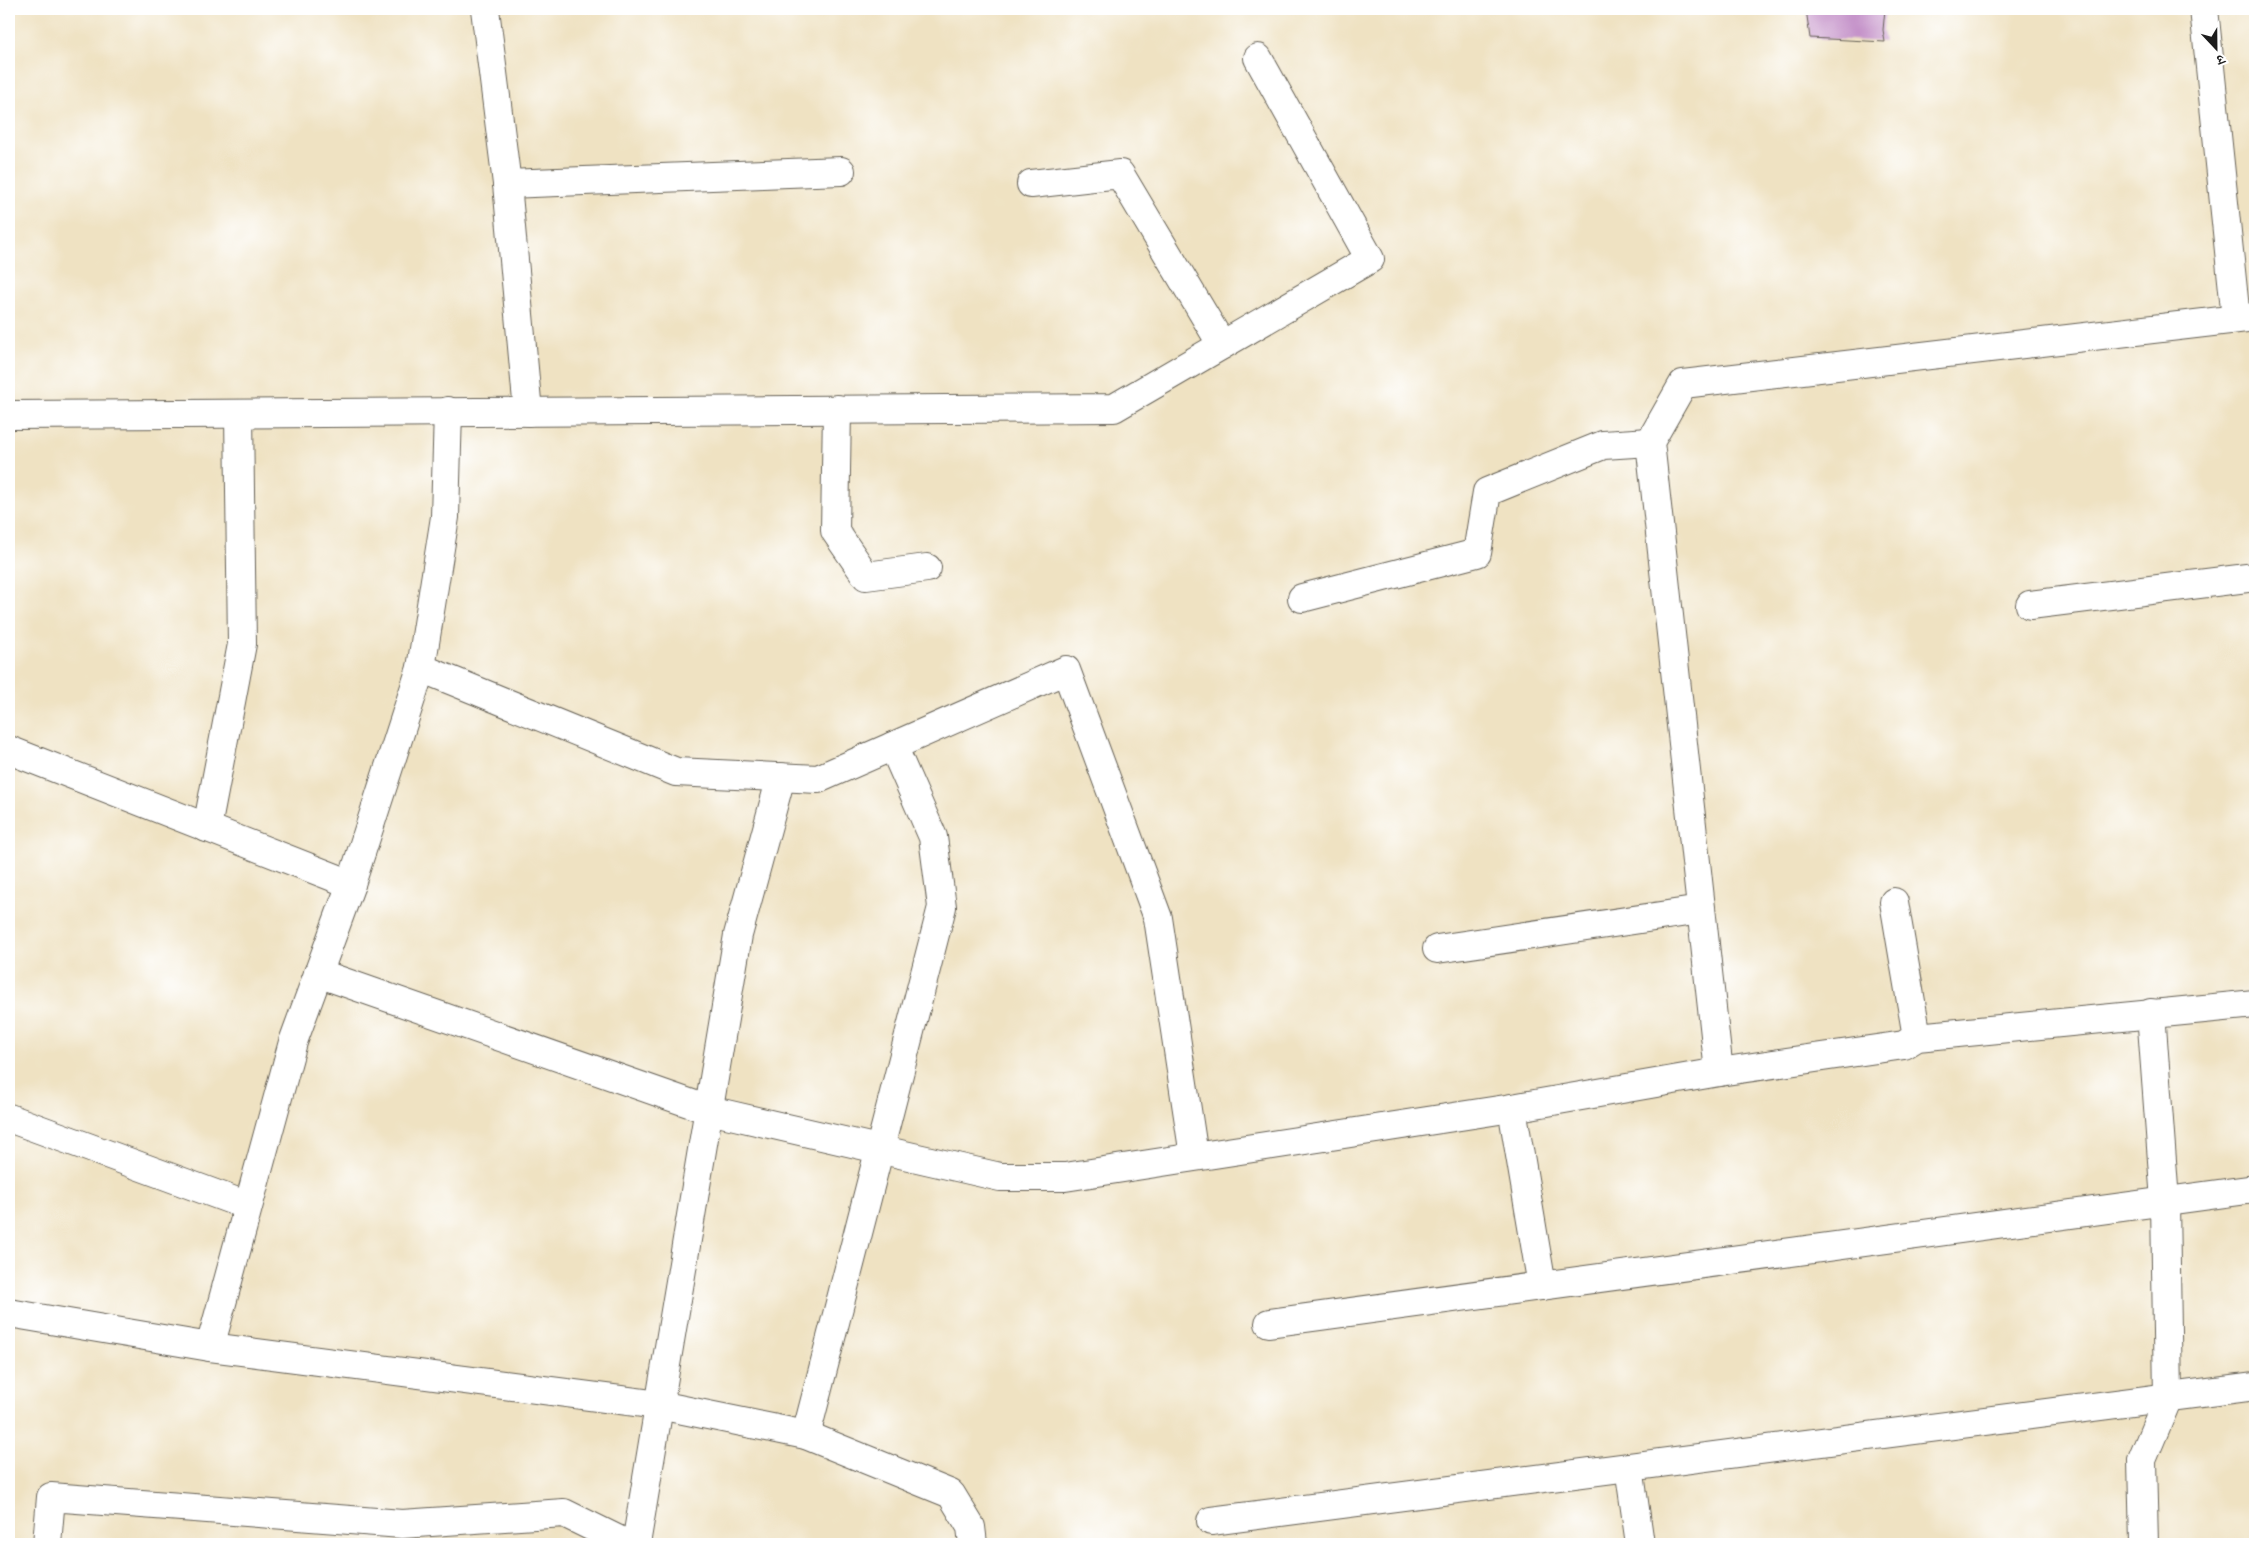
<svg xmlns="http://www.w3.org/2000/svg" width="2264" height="1553" font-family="'Gentium Book Plus','Noto Serif Devanagari',serif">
  <rect width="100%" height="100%" fill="#fff"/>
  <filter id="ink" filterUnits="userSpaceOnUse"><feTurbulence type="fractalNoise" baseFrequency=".02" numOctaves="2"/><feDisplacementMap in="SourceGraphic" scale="10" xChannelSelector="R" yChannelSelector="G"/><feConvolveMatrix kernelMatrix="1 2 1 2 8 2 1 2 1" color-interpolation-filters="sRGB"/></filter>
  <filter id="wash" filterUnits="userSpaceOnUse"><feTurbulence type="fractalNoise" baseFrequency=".0096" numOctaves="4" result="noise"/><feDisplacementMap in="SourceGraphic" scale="20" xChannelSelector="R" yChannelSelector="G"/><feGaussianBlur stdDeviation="1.12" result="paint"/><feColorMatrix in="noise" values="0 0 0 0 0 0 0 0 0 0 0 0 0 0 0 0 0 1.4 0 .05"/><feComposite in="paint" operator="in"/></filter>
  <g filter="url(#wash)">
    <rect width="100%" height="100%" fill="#efe2c2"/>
    <g id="blocks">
      <path fill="#c593c9" d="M1806 9H1885L1883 30 1885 42 1810 38Z"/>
    </g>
  </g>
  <g filter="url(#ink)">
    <use href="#blocks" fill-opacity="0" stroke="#666156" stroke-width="1"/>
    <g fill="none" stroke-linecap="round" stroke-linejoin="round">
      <g stroke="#666156" stroke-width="30">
        <g id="minor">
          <path d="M485 9 507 184 528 412"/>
          <path d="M2204 9 2236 319"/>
          <path d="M507 184 841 171"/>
          <path d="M1031 184 1120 174 1222 345"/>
          <path d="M837 409 835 531 866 576 927 568"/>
          <path d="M9 415 1114 408 1370 259 1258 58"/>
          <path d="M1302 598 1477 553 1487 492 1603 445 1650 442"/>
          <path d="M2030 605 2255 577"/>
          <path d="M421 668 676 772 818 779 1066 670 1158 918 1194 1156"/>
          <path d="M9 750 351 884"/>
          <path d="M207 828 242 644 239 414"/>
          <path d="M1894 902 1917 1037"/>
          <path d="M1437 949 1701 910"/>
          <path d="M318 973 709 1110 1000 1177H1065L1512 1108 1719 1072 1904 1045 1917 1037 2255 1004"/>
          <path d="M1719 1072 1650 442 1683 384 2255 317"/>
          <path d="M1512 1108 1542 1286"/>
          <path d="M9 1118 248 1206"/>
          <path d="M9 1313 210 1347 293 1042 351 884 421 668 445 517 448 411"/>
          <path d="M1269 1323 2255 1189"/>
          <path d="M210 1347 659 1405 806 1435 951 1494 971 1527 973 1544"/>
          <path d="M806 1435 942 907 933 837 893 746"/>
          <path d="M1629 1467 1640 1544"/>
          <path d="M1211 1521 2255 1386"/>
          <path d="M47 1544 51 1497 402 1524 564 1513 627 1544"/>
          <path d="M636 1544 738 935 781 777"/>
          <path d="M2144 1544 2142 1460 2168 1398 2165 1201 2151 1013"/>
        </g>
      </g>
      <use href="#minor" stroke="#fff" stroke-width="28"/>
    </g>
  </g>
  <rect width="2264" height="1553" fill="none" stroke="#fff" stroke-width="30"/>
  <g transform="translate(2216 48) rotate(158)" stroke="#ffffff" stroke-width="4" paint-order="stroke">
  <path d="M0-4L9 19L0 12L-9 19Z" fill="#1c1c1c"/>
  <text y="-8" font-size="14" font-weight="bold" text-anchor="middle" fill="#1c1c1c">उ</text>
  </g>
</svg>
